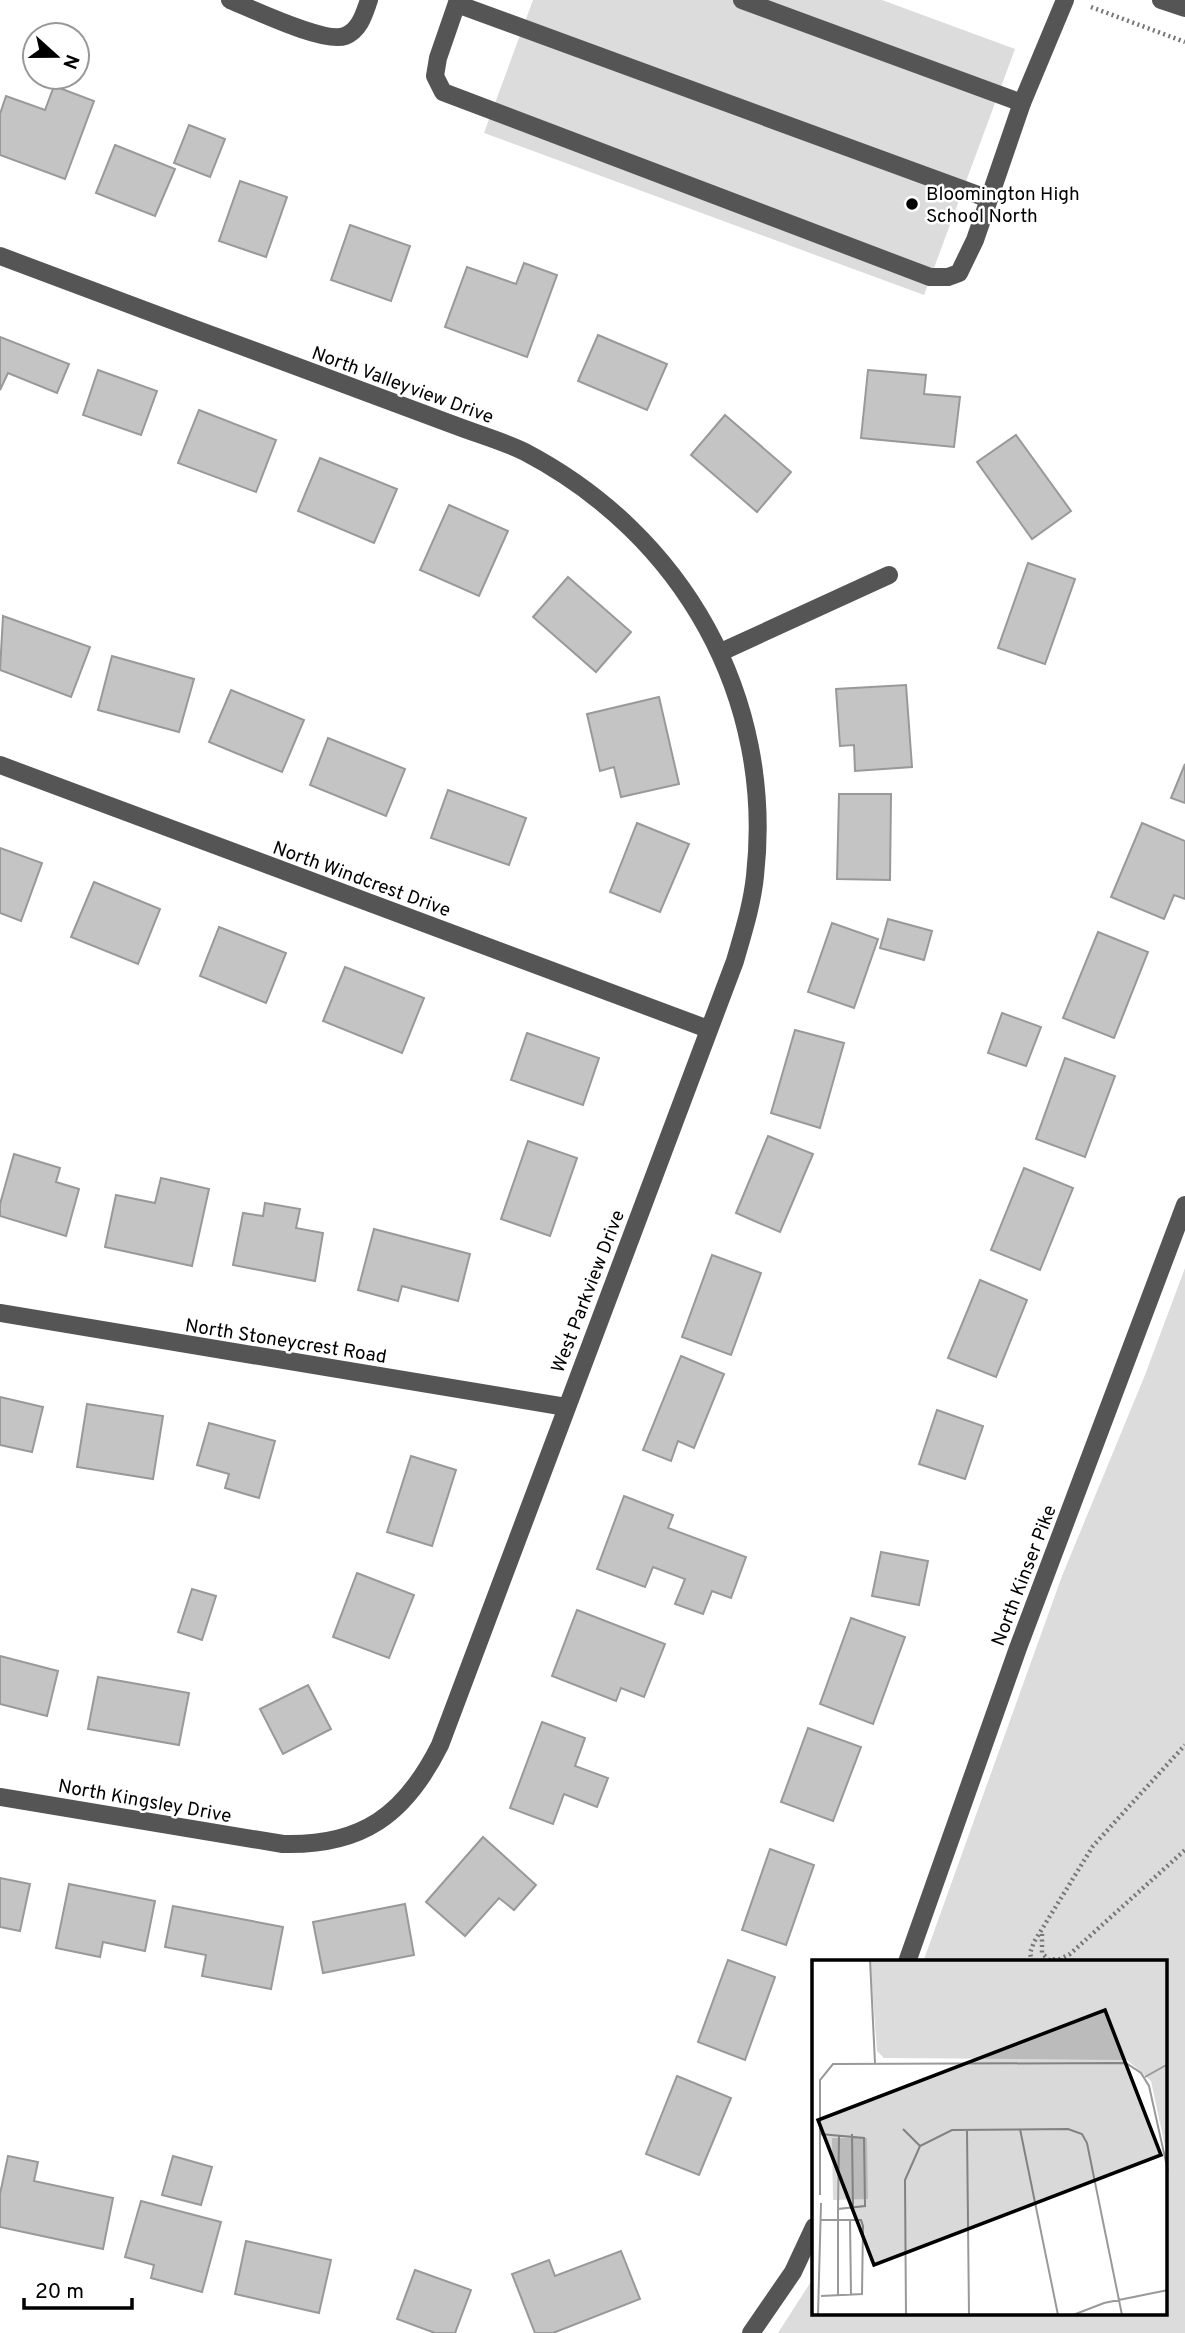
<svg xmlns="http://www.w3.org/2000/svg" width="1185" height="2333" font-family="Overpass,sans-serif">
  <rect width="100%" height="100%" fill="#fff"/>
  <g fill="#dcdcdc">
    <path d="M533 0H882L1015 49 924 295 484 133Z"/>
    <path d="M1185 1268V2333H778L814 2277V2314H1166V1962H923L1062 1576 1145 1375Z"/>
  </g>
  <g fill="#c4c4c4" stroke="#999" stroke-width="2">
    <path d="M54 86 94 101 65 179 0 155V114L6 96 45 110Z"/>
    <path d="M189 125 225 139 210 177 174 163Z"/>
    <path d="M115 145 175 169 155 216 96 193Z"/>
    <path d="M240 181 287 197 266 257 219 241Z"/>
    <path d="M350 225 410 246 391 301 331 280Z"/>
    <path d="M524 263 557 275 527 357 445 327 467 267 516 284Z"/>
    <path d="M598 335 667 364 647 410 578 381Z"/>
    <path d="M0 337 69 364 57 393 8 373 0 390Z"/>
    <path d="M98 370 157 391 141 435 83 415Z"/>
    <path d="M868 370 926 375 924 394 960 397 954 447 861 438Z"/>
    <path d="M199 410 276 440 256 492 178 463Z"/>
    <path d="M725 415 791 472 757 512 691 455Z"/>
    <path d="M1016 435 1071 511 1032 539 977 462Z"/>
    <path d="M320 458 397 489 374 543 298 511Z"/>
    <path d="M449 505 508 531 479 596 420 570Z"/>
    <path d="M1028 563 1075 579 1045 664 998 648Z"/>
    <path d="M568 577 631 632 596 672 533 617Z"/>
    <path d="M3 616 90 647 71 697 0 670Z"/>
    <path d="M112 656 194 679 179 732 98 710Z"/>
    <path d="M906 685 912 767 855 771 854 745 840 746 836 689Z"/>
    <path d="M231 690 304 720 282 772 209 742Z"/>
    <path d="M659 697 679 784 621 797 614 767 600 771 587 714Z"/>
    <path d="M328 738 405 769 386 816 310 785Z"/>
    <path d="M1185 764V803L1171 798Z"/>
    <path d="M448 790 526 818 509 865 431 838Z"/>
    <path d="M839 794H891L890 880 837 879Z"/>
    <path d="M637 823 689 844 660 912 610 892Z"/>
    <path d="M1142 823 1185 841V899L1174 895 1164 919 1111 897Z"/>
    <path d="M0 848 42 863 21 921 0 913Z"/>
    <path d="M94 882 160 909 138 964 71 937Z"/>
    <path d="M888 919 932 931 924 960 880 948Z"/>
    <path d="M832 923 878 939 854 1008 808 992Z"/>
    <path d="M219 927 286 953 266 1003 200 976Z"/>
    <path d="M1098 932 1148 952 1114 1038 1063 1018Z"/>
    <path d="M345 967 424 998 402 1053 323 1021Z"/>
    <path d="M1002 1013 1041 1027 1026 1066 988 1053Z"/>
    <path d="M795 1030 844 1043 820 1128 771 1113Z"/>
    <path d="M527 1033 599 1058 583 1105 511 1080Z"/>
    <path d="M1065 1058 1115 1076 1085 1157 1036 1139Z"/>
    <path d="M768 1136 813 1154 780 1232 736 1213Z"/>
    <path d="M528 1141 577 1158 550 1236 501 1219Z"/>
    <path d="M14 1154 60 1168 56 1182 79 1189 66 1236 0 1216V1204Z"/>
    <path d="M1024 1168 1073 1188 1040 1270 991 1250Z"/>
    <path d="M161 1178 209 1189 192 1266 105 1247 116 1195 155 1203Z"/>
    <path d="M265 1203 300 1209 296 1228 323 1233 315 1281 233 1265 243 1213 263 1216Z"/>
    <path d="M374 1229 470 1254 458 1301 402 1286 398 1301 358 1290Z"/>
    <path d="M712 1255 761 1273 731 1355 682 1337Z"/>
    <path d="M980 1280 1027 1300 996 1377 948 1358Z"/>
    <path d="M681 1356 724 1374 694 1448 678 1441 671 1461 643 1450Z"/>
    <path d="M0 1397 43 1407 32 1452 0 1445Z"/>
    <path d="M87 1404 163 1416 153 1479 77 1467Z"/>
    <path d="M937 1410 983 1426 965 1479 919 1464Z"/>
    <path d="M209 1423 275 1441 259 1498 225 1488 229 1474 197 1465Z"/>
    <path d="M411 1456 456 1470 432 1546 387 1532Z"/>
    <path d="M624 1496 673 1515 668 1528 746 1557 731 1598 712 1591 703 1614 675 1604 685 1579 653 1567 645 1587 597 1569Z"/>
    <path d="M881 1552 928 1561 919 1605 872 1596Z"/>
    <path d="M357 1573 414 1595 389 1658 333 1637Z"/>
    <path d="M192 1589 216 1596 202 1640 178 1632Z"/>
    <path d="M577 1610 665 1644 644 1697 621 1688 616 1701 552 1676Z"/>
    <path d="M851 1618 905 1637 873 1724 820 1704Z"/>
    <path d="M0 1656 58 1671 47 1716 0 1704Z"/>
    <path d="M98 1677 189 1693 179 1745 88 1729Z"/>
    <path d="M308 1685 331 1729 283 1754 260 1709Z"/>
    <path d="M542 1722 585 1738 575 1766 608 1778 597 1807 564 1794 553 1824 510 1808Z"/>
    <path d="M808 1728 861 1747 833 1821 781 1802Z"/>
    <path d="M483 1837 536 1885 514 1910 499 1898 465 1936 426 1902Z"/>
    <path d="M770 1849 814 1865 786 1945 742 1930Z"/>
    <path d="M0 1878 30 1884 20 1931 0 1927Z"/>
    <path d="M69 1884 155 1901 145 1951 103 1942 100 1957 56 1948Z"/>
    <path d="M405 1904 414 1955 323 1973 313 1922Z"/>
    <path d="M173 1906 283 1927 271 1989 202 1976 206 1955 165 1947Z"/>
    <path d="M728 1960 775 1977 745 2060 698 2042Z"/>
    <path d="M677 2076 731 2098 699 2175 646 2154Z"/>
    <path d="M8 2156 38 2162 34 2181 113 2198 103 2249 0 2227V2194Z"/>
    <path d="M173 2156 212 2167 201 2205 162 2195Z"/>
    <path d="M141 2201 221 2222 202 2292 151 2278 154 2265 125 2257Z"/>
    <path d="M246 2241 331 2260 319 2313 235 2294Z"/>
    <path d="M621 2251 640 2299 553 2333H535L512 2274 549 2260 555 2276Z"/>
    <path d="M415 2270 471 2290 455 2333H435L397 2319Z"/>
  </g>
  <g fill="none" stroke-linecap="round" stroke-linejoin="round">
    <g stroke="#777" stroke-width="4.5" stroke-dasharray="2 3.5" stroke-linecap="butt">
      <path d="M1091 7 1185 42"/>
      <path d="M1042 1934V1953L1049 1960 1056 1959"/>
      <path d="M1032 1962 1030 1953 1034 1942 1093 1846 1185 1745"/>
      <path d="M1054 1962 1070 1954 1185 1850"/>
    </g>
    <g stroke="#555" stroke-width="18">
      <path d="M230 0C253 9 324 44 345 36 360 30 364 14 369 0"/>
      <path d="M458 0 438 58 435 76 443 92 930 277H948L959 273 975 240 1022 103 1065 0"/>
      <path d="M742 0 1022 103"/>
      <path d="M1161 0 1185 8"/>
      <path d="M457 4 989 199"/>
      <path d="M0 256C106 296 211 335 317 374 363 391 408 408 454 425 477 434 503 441 525 452 683 535 775 697 755 876 752 905 743 933 735 961L440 1745C405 1815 362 1846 283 1844L0 1797"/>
      <path d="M721 652 889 575"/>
      <path d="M0 765 708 1029"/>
      <path d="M0 1313 566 1407"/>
      <path d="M907 1962 1018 1648 1185 1205"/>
      <path d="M751 2333 793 2272 814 2227"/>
    </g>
  </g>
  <circle fill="#000" stroke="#fff" stroke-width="2.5" cx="912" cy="204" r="7"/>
  <g text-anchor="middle" stroke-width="5" stroke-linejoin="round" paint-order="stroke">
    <g font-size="19" fill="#000" stroke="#fff" text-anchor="start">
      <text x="926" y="200">Bloomington High<tspan x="926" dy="22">School North</tspan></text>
    </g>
    <g font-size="19" fill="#000" stroke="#fff">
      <text transform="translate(403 384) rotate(20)" y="7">North Valleyview Drive</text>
      <text transform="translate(362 878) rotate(20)" y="7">North Windcrest Drive</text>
      <text transform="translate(587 1291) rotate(-69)" y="7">West Parkview Drive</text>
      <text transform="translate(286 1340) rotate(9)" y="7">North Stoneycrest Road</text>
      <text transform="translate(1023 1575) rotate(-69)" y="7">North Kinser Pike</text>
      <text transform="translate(145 1800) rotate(10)" y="7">North Kingsley Drive</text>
    </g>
  </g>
  <g transform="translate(812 1960)">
    <rect width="355" height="355" fill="#fff"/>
    <path d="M58 0H355V196L339 121 315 100 72 98 65 91ZM20 178H55L56 239 21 240Z" fill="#dcdcdc"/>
    <path fill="none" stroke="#999" stroke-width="2" d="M58 0 63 103M333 117 356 104M91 169 108 186M208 169 246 355M155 170 157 355M8 174 52 178 53 246 26 249V335M40 174 41 249M8 235V120L21 104 314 103 329 113 337 126 356 211M26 249 27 175M38 260 39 335M9 336 50 334 51 266 49 260H9M6 355 9 243M94 355 93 220 108 186 140 170 256 169 270 174 275 183 310 355M261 355 292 343 356 330"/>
    <path fill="#000" fill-opacity="0.15" stroke="#000" stroke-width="3.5" d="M293 50 349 195 62 305 6 160Z"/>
    <rect width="355" height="355" fill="none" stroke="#000" stroke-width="3.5"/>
  </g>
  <g transform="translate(56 56) rotate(111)"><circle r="33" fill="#ffffff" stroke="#999999" stroke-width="2"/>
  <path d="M0-5L12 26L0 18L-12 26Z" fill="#000000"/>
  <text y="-10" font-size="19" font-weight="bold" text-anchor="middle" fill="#000000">N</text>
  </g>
  <path d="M24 2298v10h108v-10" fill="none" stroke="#000000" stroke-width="3.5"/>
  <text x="35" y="2298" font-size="21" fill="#000000" stroke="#ffffff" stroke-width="5" paint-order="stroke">20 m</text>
</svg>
